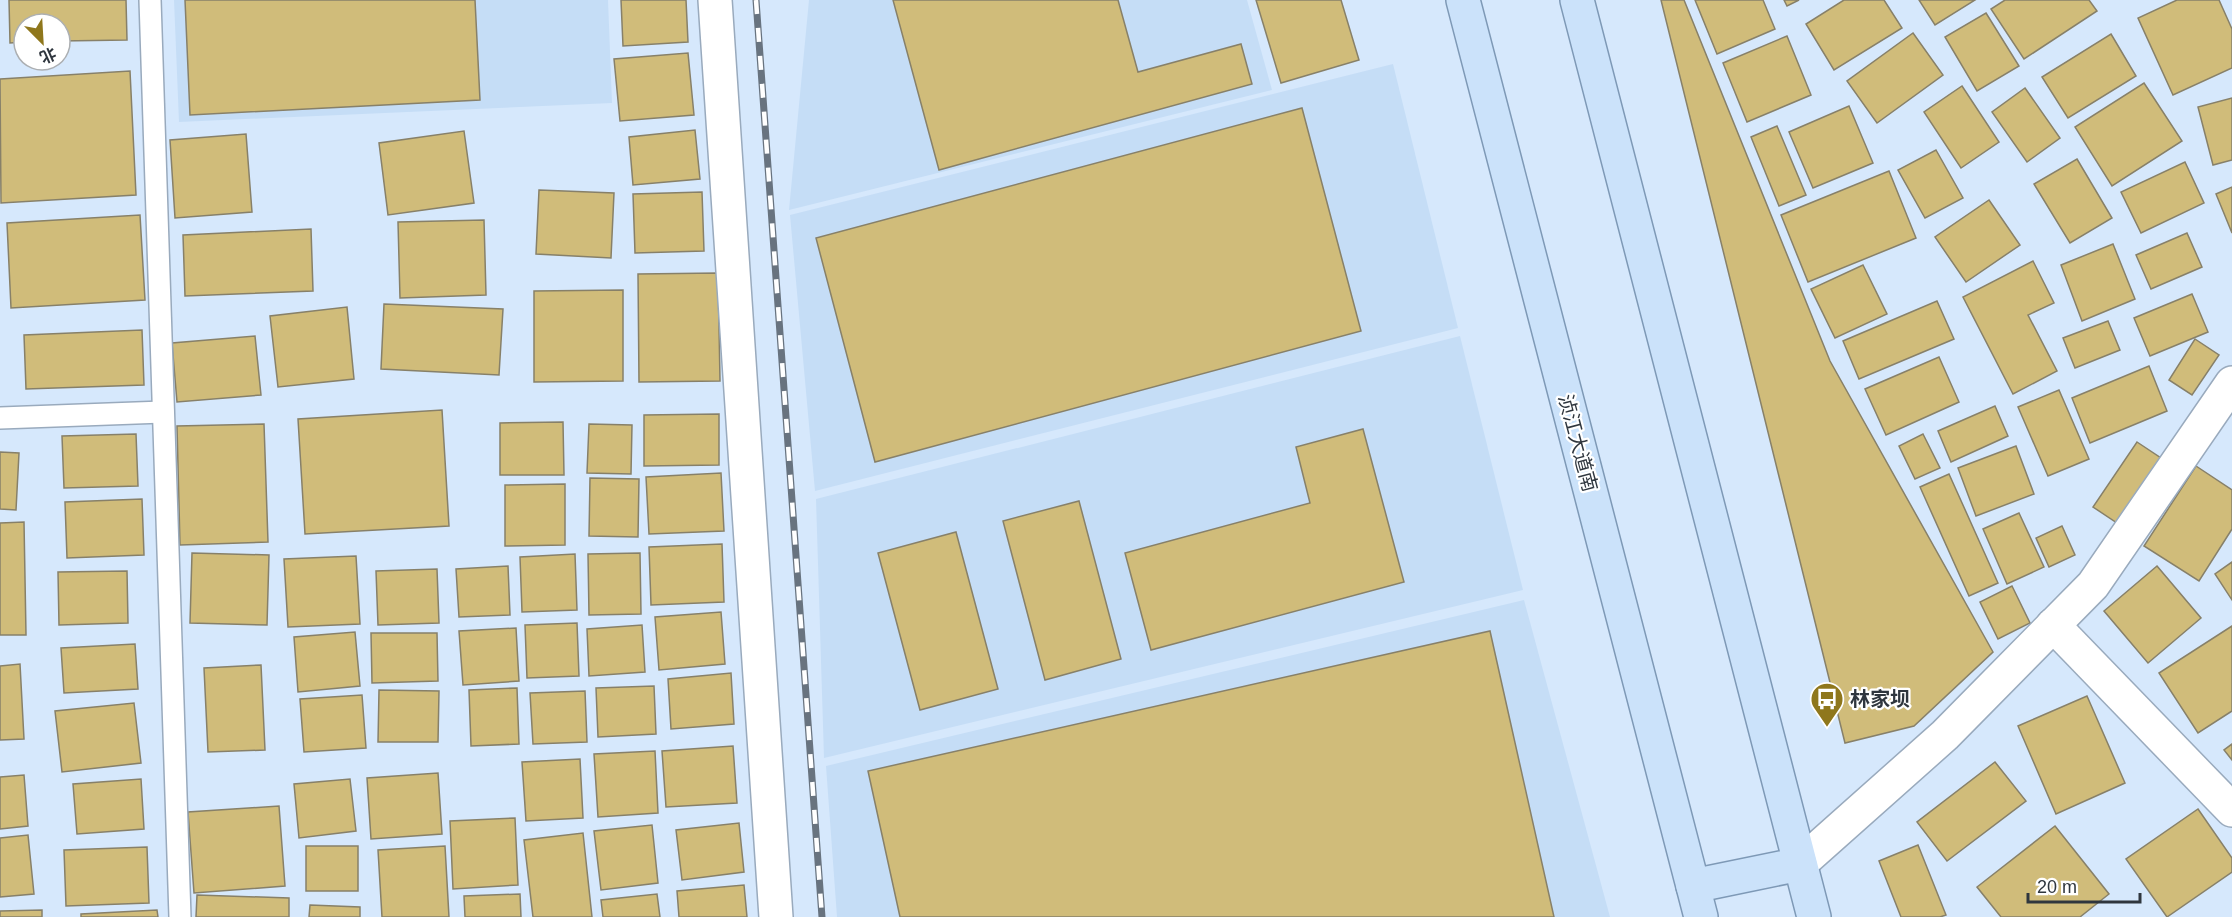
<svg xmlns="http://www.w3.org/2000/svg" width="2232" height="917" font-family="Helvetica,'Noto Sans SC',sans-serif">
  <rect width="100%" height="100%" fill="#d6e8fc"/>
  <g fill="#c5ddf6">
    <path d="M174 0H608L612 103 179 122Z"/>
    <path d="M809 0H1247L1272 90 789 210Z"/>
    <path d="M1393 64 1458 328 815 491 790 215Z"/>
    <path d="M1460 336 1523 590 824 758 816 499Z"/>
    <path d="M1524 600 1610 917H837L826 766Z"/>
  </g>
  <g fill="#d0bc7a" stroke="#878069" stroke-width="1.5">
    <path d="M9 0H126L127 40 60 41V24H24V42L10 43Z"/>
    <path d="M185 0H475L480 100 190 115Z"/>
    <path d="M621 0H686L688 42 623 46Z"/>
    <path d="M893 0H1118L1138 72 1241 44 1252 84 939 170Z"/>
    <path d="M1256 0H1341L1359 60 1281 83Z"/>
    <path d="M1661 0H1684L1830 361 1993 652 1914 726 1845 743Z"/>
    <path d="M1695 0H1763L1775 29 1717 54Z"/>
    <path d="M1784 0H1799L1787 6Z"/>
    <path d="M1844 0H1884L1902 28 1834 70 1806 24Z"/>
    <path d="M1919 0H1975L1935 25Z"/>
    <path d="M2005 0H2089L2097 11 2024 59 1991 9Z"/>
    <path d="M2177 0H2219L2232 29V68L2173 95 2138 18Z"/>
    <path d="M1986 13 2019 66 1977 91 1945 37Z"/>
    <path d="M1913 33 1943 75 1877 123 1847 81Z"/>
    <path d="M2111 34 2136 76 2068 118 2042 77Z"/>
    <path d="M1787 36 1811 95 1747 122 1723 63Z"/>
    <path d="M688 53 694 115 620 121 614 59Z"/>
    <path d="M130 71 136 195 1 203 0 79Z"/>
    <path d="M2144 83 2182 141 2112 186 2075 127Z"/>
    <path d="M1962 86 1999 142 1961 168 1924 112Z"/>
    <path d="M2025 88 2060 138 2027 162 1992 112Z"/>
    <path d="M2232 98V160L2213 165 2198 107Z"/>
    <path d="M1849 106 1873 163 1813 188 1789 132Z"/>
    <path d="M1302 108 1361 331 875 462 816 238Z"/>
    <path d="M1777 126 1806 195 1779 206 1751 137Z"/>
    <path d="M695 130 700 179 633 185 629 137Z"/>
    <path d="M464 131 474 203 388 215 379 143Z"/>
    <path d="M246 134 252 212 175 218 170 140Z"/>
    <path d="M1936 150 1963 198 1925 218 1898 170Z"/>
    <path d="M2077 159 2112 218 2070 243 2034 184Z"/>
    <path d="M2185 162 2204 203 2141 233 2121 192Z"/>
    <path d="M1889 171 1916 238 1808 282 1781 215Z"/>
    <path d="M2232 187V233L2216 194Z"/>
    <path d="M539 190 614 193 611 258 536 254Z"/>
    <path d="M702 192 704 251 635 253 633 194Z"/>
    <path d="M1989 200 2020 245 1966 282 1935 237Z"/>
    <path d="M140 215 145 300 11 308 7 223Z"/>
    <path d="M484 220 486 295 400 298 398 222Z"/>
    <path d="M311 229 313 291 185 296 183 235Z"/>
    <path d="M2187 233 2202 267 2151 289 2136 255Z"/>
    <path d="M2113 244 2135 299 2082 321 2061 265Z"/>
    <path d="M2033 261 2054 303 2028 315 2057 371 2013 394 1963 297Z"/>
    <path d="M1863 265 1887 314 1835 338 1811 289Z"/>
    <path d="M718 273 720 381 639 382 638 274Z"/>
    <path d="M623 290V381L534 382V291Z"/>
    <path d="M2192 294 2208 332 2150 356 2134 318Z"/>
    <path d="M1937 301 1954 339 1859 379 1843 341Z"/>
    <path d="M384 304 503 309 499 375 381 369Z"/>
    <path d="M347 307 354 379 278 387 270 316Z"/>
    <path d="M2108 321 2120 350 2075 368 2063 338Z"/>
    <path d="M142 330 144 385 26 389 24 335Z"/>
    <path d="M255 336 261 395 177 402 172 343Z"/>
    <path d="M2195 339 2219 355 2192 395 2169 380Z"/>
    <path d="M1939 357 1959 402 1886 435 1865 389Z"/>
    <path d="M2149 366 2167 411 2090 443 2072 398Z"/>
    <path d="M2059 390 2089 459 2048 476 2018 407Z"/>
    <path d="M1995 406 2008 436 1951 462 1938 431Z"/>
    <path d="M442 410 449 526 305 534 298 419Z"/>
    <path d="M719 414V465L644 466V415Z"/>
    <path d="M563 422 564 475H500V423Z"/>
    <path d="M264 424 268 542 180 545 177 426Z"/>
    <path d="M589 424 632 425 631 474 587 473Z"/>
    <path d="M1363 429 1404 582 1151 650 1125 553 1310 503 1296 447Z"/>
    <path d="M136 434 138 486 64 488 62 436Z"/>
    <path d="M1923 434 1940 468 1915 479 1899 446Z"/>
    <path d="M2137 442 2164 460 2120 525 2093 507Z"/>
    <path d="M2016 446 2034 494 1976 516 1958 468Z"/>
    <path d="M0 452 19 453 16 510 0 509Z"/>
    <path d="M2196 466 2232 490V529L2199 581 2144 546Z"/>
    <path d="M721 473 724 531 649 534 646 477Z"/>
    <path d="M1949 474 1998 583 1969 596 1920 487Z"/>
    <path d="M590 478 639 479 638 537 589 536Z"/>
    <path d="M565 484V545L505 546V485Z"/>
    <path d="M142 499 144 555 67 558 65 502Z"/>
    <path d="M1079 501 1121 659 1045 680 1003 521Z"/>
    <path d="M2019 513 2044 567 2007 584 1983 529Z"/>
    <path d="M24 522 26 635H0V523Z"/>
    <path d="M2062 526 2075 555 2049 567 2036 538Z"/>
    <path d="M956 532 998 689 920 710 878 553Z"/>
    <path d="M722 544 724 602 651 605 649 547Z"/>
    <path d="M192 553 269 555 267 625 190 623Z"/>
    <path d="M640 553 641 614 589 615 588 554Z"/>
    <path d="M575 554 577 610 522 612 520 557Z"/>
    <path d="M356 556 360 624 288 627 284 559Z"/>
    <path d="M2232 562V600L2215 574Z"/>
    <path d="M508 566 510 615 459 617 456 569Z"/>
    <path d="M2157 566 2201 618 2148 663 2104 611Z"/>
    <path d="M437 569 439 623 378 625 376 571Z"/>
    <path d="M127 571 128 623 59 625 58 572Z"/>
    <path d="M2012 586 2030 623 1998 639 1980 602Z"/>
    <path d="M721 612 725 664 659 670 655 617Z"/>
    <path d="M577 623 579 676 527 678 525 625Z"/>
    <path d="M642 625 645 672 589 676 587 629Z"/>
    <path d="M2232 626V711L2198 733 2159 673Z"/>
    <path d="M516 628 519 681 463 685 459 631Z"/>
    <path d="M1490 631 1554 917H900L868 771Z"/>
    <path d="M355 632 360 686 298 692 294 637Z"/>
    <path d="M371 633H437L438 681 372 683Z"/>
    <path d="M135 644 138 689 64 693 61 648Z"/>
    <path d="M20 664 24 739 0 740V666Z"/>
    <path d="M261 665 265 750 208 752 204 668Z"/>
    <path d="M731 673 734 724 671 729 668 679Z"/>
    <path d="M654 686 656 734 598 737 596 688Z"/>
    <path d="M517 688 519 744 471 746 469 690Z"/>
    <path d="M379 690 439 691 438 742H378Z"/>
    <path d="M585 691 587 742 533 744 530 693Z"/>
    <path d="M362 695 366 748 304 752 300 699Z"/>
    <path d="M2087 696 2125 783 2056 814 2018 726Z"/>
    <path d="M134 703 141 763 62 772 55 711Z"/>
    <path d="M2232 744V760L2224 750Z"/>
    <path d="M733 746 737 803 666 807 662 751Z"/>
    <path d="M655 751 658 813 598 817 594 754Z"/>
    <path d="M580 759 583 818 526 821 522 762Z"/>
    <path d="M1995 762 2026 801 1947 861 1917 822Z"/>
    <path d="M438 773 442 834 371 839 367 778Z"/>
    <path d="M24 775 28 826 0 829V777Z"/>
    <path d="M141 779 144 829 77 834 73 784Z"/>
    <path d="M350 779 356 831 299 838 294 784Z"/>
    <path d="M279 806 285 886 194 893 188 812Z"/>
    <path d="M2198 809 2232 858V872L2167 917 2126 859Z"/>
    <path d="M515 818 518 885 453 889 450 821Z"/>
    <path d="M739 823 744 872 682 880 676 830Z"/>
    <path d="M652 825 658 883 601 890 594 831Z"/>
    <path d="M2055 826 2109 894 2080 917H2001L1977 887Z"/>
    <path d="M583 833 592 917H533L524 840Z"/>
    <path d="M28 835 34 894 0 897V838Z"/>
    <path d="M1918 845 1946 915 1940 917H1901L1879 861Z"/>
    <rect x="306" y="846" width="52" height="45"/>
    <path d="M445 846 449 917H382L378 850Z"/>
    <path d="M147 847 149 903 66 906 64 850Z"/>
    <path d="M744 885 747 917H679L677 891Z"/>
    <path d="M520 894 521 917H465L464 896Z"/>
    <path d="M657 894 660 917H603L601 900Z"/>
    <path d="M197 895 289 898V917H196Z"/>
    <path d="M310 905 360 907V917H309Z"/>
    <path d="M42 910V917H0V911Z"/>
    <path d="M157 910 158 917H81V914Z"/>
  </g>
  <g fill="none" stroke-linecap="round" stroke-linejoin="round">
    <g stroke="#99aabd" stroke-width="24">
      <g id="lane">
        <path d="M150 0 180 917"/>
        <path d="M0 418 163 412"/>
      </g>
    </g>
    <g stroke="#99aabd" stroke-width="36">
      <g id="street">
        <path d="M715 0 776 917"/>
        <path d="M2053 625 2232 810"/>
        <path d="M1800 864 1945 735 2093 585 2232 383"/>
      </g>
    </g>
    <g stroke="#7e99b6" stroke-width="36">
      <g id="primary">
        <path d="M1463 0 1701 917"/>
        <path d="M1577 0 1814 917"/>
        <path d="M1693 886 1800 864"/>
      </g>
    </g>
    <use href="#lane" stroke="#fff" stroke-width="21"/>
    <use href="#street" stroke="#fff" stroke-width="33"/>
    <use href="#primary" stroke="#cbe2fa" stroke-width="33"/>
    <g stroke="#68737f" stroke-width="7">
      <path id="rail" d="M756 0 822 917"/>
    </g>
    <use href="#rail" stroke="#fff" stroke-width="4.5" stroke-dasharray="14" stroke-linecap="butt"/>
  </g>
  <defs>
    <g id="bus-pin" transform="scale(1.725)"><path d="M0 17L-7.5 6A9.5 9.5 0 1 1 7.5 6Z" fill="#8f771c" stroke="#fff"/><path d="M-5-6H5V4H4V6H2V4H-2V6H-4V4H-5ZM-3.5-4V0h7V-4ZM-3.5 1.2v1.5H-2V1.2ZM2 1.2v1.5H3.5V1.2Z" fill="#fff"/></g>
  </defs>
  <g fill-rule="evenodd">
    <use href="#bus-pin" x="1827" y="699"/>
  </g>
  <g text-anchor="middle" stroke-width="4.5" stroke-linejoin="round" paint-order="stroke">
    <g font-size="20" fill="#2f363e" stroke="#fff">
      <text transform="translate(1578 443) rotate(75)" y="7">浈江大道南</text>
    </g>
    <g font-size="20" font-weight="bold" fill="#2f363e" stroke="#fff" text-anchor="start">
      <text x="1850" y="706">林家坝</text>
    </g>
  </g>
  <g transform="translate(42 42) rotate(156)"><circle r="28" fill="#ffffff" stroke="#acafb2" stroke-width="1.5"/>
  <path d="M0-4.5L10 22L0 15L-10 22Z" fill="#8f771c"/>
  <text y="-9" font-size="16" font-weight="bold" text-anchor="middle" fill="#2f363e">北</text>
  </g>
  <path d="M2028 893v9h112v-9" fill="none" stroke="#2f363e" stroke-width="3"/>
  <text x="2037" y="893" font-size="18" fill="#2f363e" stroke="#ffffff" stroke-width="4.5" paint-order="stroke">20 m</text>
</svg>
